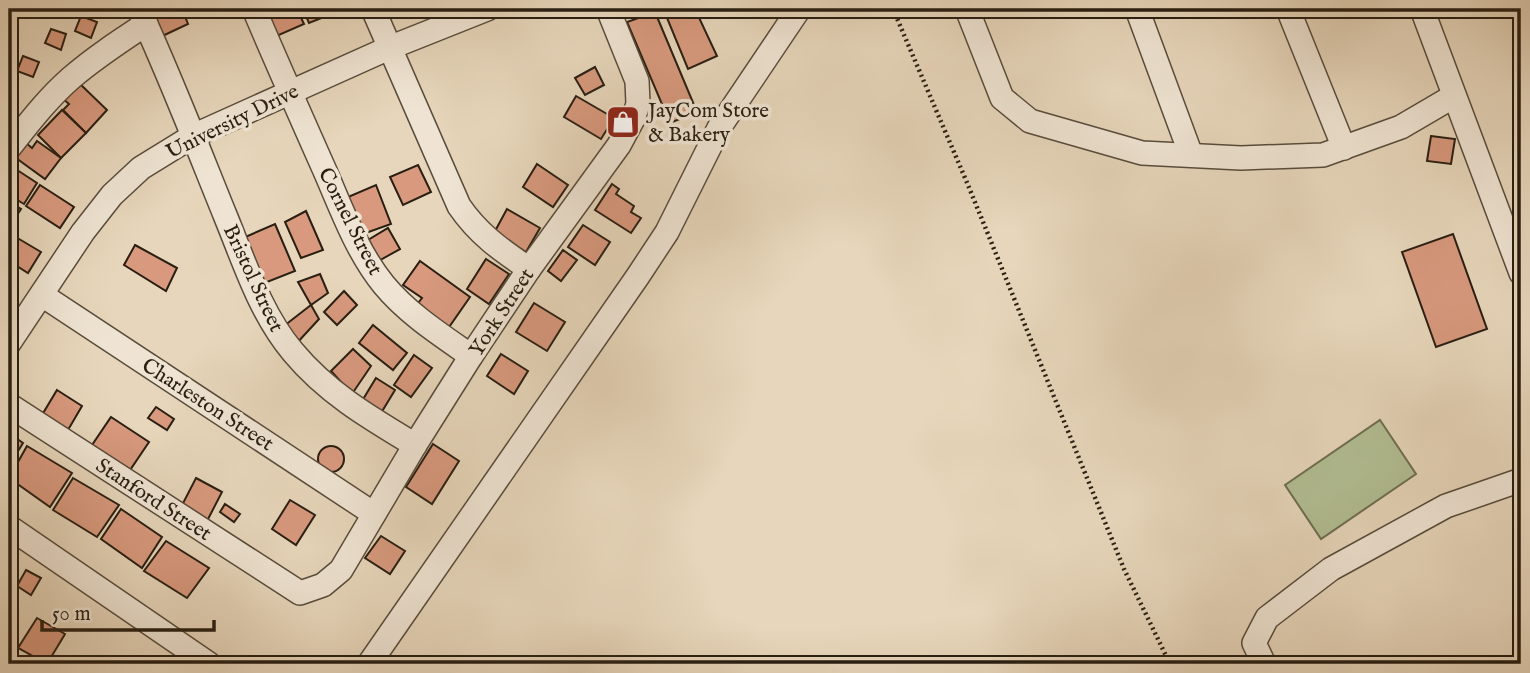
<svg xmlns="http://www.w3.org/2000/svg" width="1530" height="673" font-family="'IM FELL English',serif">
  <rect width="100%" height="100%" fill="#e7d6bb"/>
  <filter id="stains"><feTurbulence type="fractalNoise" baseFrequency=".00286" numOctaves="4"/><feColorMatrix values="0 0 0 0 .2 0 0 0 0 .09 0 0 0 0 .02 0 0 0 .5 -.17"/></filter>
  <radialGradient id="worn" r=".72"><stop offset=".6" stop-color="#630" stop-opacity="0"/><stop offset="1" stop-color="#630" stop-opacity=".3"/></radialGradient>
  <path fill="#b2be93" stroke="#6d6e52" stroke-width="2" d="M1380 420 1416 474 1321 539 1285 485Z"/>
  <g fill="#d8997e" stroke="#281e12" stroke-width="2">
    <path d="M146 9H182L188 24 156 39Z"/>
    <path d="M261 9H297L304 24 272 38Z"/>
    <path d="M303 9H344L309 23Z"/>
    <path d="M673 9H695L717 56 688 69 665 13Z"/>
    <path d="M655 12 697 112 670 123 627 22Z"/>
    <path d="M81 16 97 22 91 38 75 31Z"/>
    <path d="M51 29 66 34 61 50 45 43Z"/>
    <path d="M23 56 39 62 33 77 17 71Z"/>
    <path d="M595 67 604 85 585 95 575 78Z"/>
    <path d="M78 82 107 110 86 133 63 110 69 104 62 98Z"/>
    <path d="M576 96 614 118 601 139 564 117Z"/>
    <path d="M62 110 86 133 61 158 38 135Z"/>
    <path d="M1431 136 1455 139 1451 164 1427 161Z"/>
    <path d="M37 141 61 158 45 179 16 158 26 143 32 148Z"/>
    <path d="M537 164 568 185 553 207 523 187Z"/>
    <path d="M418 165 431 192 403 205 390 177Z"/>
    <path d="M11 166 37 183 24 204 9 195Z"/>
    <path d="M612 184 619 189 616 194 634 206 631 212 641 218 631 233 595 210Z"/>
    <path d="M40 185 74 207 60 228 26 206Z"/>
    <path d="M376 185 391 224 363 234 348 197Z"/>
    <path d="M9 201 21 209 9 227Z"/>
    <path d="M507 209 540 228 526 252 494 233Z"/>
    <path d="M306 211 323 250 301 258 285 222Z"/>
    <path d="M275 224 295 271 262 284 243 238Z"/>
    <path d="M583 225 610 242 595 265 568 247Z"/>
    <path d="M388 228 400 249 375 263 363 243Z"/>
    <path d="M1453 234 1487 329 1436 347 1402 252Z"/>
    <path d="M14 236 41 252 28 273 9 261V244Z"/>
    <path d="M135 245 177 268 166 291 124 265Z"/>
    <path d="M563 250 577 260 561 281 548 271Z"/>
    <path d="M486 259 509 274 489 304 467 289Z"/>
    <path d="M420 261 470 297 447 330 415 307 422 298 403 285Z"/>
    <path d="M320 274 328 293 311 305 298 282Z"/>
    <path d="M344 291 357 305 337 325 324 312Z"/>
    <path d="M534 303 565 322 547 351 516 332Z"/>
    <path d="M311 305 319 319 296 344 280 329Z"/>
    <path d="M373 325 407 353 393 370 359 343Z"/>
    <path d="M353 349 371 366 352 394 331 371Z"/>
    <path d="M501 354 528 371 514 394 487 376Z"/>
    <path d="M414 355 432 368 411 397 394 385Z"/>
    <path d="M376 378 395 390 381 413 362 401Z"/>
    <path d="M57 390 82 406 68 430 42 415Z"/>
    <path d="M156 407 174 419 167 430 148 418Z"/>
    <path d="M111 417 149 442 126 476 88 451Z"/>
    <path d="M9 433 23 443 9 466Z"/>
    <path d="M433 444 459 461 432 504 406 487Z"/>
    <circle cx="331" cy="459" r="13"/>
    <path d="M27 446 72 473 50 507 9 478Z"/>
    <path d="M73 478 119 505 97 537 53 510Z"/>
    <path d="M196 478 222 492 206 523 180 509Z"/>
    <path d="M290 500 315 515 296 545 272 529Z"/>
    <path d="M225 504 240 514 234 522 220 512Z"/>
    <path d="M121 509 162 537 142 568 101 539Z"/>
    <path d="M381 536 405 551 390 574 365 558Z"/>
    <path d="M166 541 209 568 187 598 144 571Z"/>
    <path d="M26 570 41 578 31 595 17 586Z"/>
    <path d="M37 618 65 634 47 664 18 648Z"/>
  </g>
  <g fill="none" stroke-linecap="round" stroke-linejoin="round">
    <g stroke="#584c3c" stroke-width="26">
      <g id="minor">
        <path d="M139 9C170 76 197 146 225 215 244 261 260 313 293 352 327 393 370 418 415 445"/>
        <path d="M254 9C277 63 301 117 325 171 342 210 357 252 384 285 408 314 441 335 471 356"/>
        <path d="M373 9 459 206C478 234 501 250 529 269"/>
        <path d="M967 9 1002 98 1030 121 1142 153 1241 158 1323 155 1401 127 1454 96"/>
        <path d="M1137 9 1191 155"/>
        <path d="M1288 9 1344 148"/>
        <path d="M1422 9 1521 273"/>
        <path d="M9 148C28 124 47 99 71 78 94 58 120 41 146 24"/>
        <path d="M42 295 374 514"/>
        <path d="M9 343 83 232 112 195 141 168 193 136 389 48 487 9"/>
        <path d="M9 405 300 593 323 585 341 570 415 445 471 356 529 269 619 145 633 119 638 104 637 81 608 9"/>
        <path d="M9 527 209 664"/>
        <path d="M369 664 638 276 667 232 719 128 799 9"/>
        <path d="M1264 664 1254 643 1267 618 1331 569 1446 506 1521 480"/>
      </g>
    </g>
    <path stroke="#281e12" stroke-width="4.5" stroke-dasharray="2 3.5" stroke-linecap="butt" d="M893 9 968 185 1124 569 1170 664"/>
    <use href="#minor" stroke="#efe4d3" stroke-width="23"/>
  </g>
  <defs>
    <g id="shop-square" transform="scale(1.75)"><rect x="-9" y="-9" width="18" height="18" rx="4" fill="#8f2418" stroke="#efe4d3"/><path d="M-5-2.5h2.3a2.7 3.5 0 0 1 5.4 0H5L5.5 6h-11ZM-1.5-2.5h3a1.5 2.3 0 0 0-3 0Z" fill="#fff"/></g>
  </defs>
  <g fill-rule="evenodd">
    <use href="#shop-square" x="623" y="122"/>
  </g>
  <g text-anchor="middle" stroke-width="7" stroke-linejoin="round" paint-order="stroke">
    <g font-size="21" fill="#281e12" stroke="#efe4d3" text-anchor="start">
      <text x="648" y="117">JayCom Store<tspan x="648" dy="24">&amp; Bakery</tspan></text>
    </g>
    <g font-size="21" fill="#281e12" stroke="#efe4d3">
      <text transform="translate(232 121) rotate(-26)" y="7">University Drive</text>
      <text transform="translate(351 221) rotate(63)" y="7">Cornel Street</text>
      <text transform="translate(254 278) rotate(65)" y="7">Bristol Street</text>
      <text transform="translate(501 312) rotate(-57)" y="7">York Street</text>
      <text transform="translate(208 404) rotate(33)" y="7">Charleston Street</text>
      <text transform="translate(154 499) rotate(33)" y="7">Stanford Street</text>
    </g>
  </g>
  <rect width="1530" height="673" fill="none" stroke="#e7d6bb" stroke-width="35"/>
  <rect x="10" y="10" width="1509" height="652" fill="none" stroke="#281e12" stroke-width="3.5"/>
  <rect x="18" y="18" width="1495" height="638" fill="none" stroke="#281e12" stroke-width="2"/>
  <path d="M42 620v10h172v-10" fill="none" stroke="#281e12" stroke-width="3.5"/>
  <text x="52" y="620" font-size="21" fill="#281e12" stroke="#efe4d3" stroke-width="5" paint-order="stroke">50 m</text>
  <rect width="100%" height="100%" filter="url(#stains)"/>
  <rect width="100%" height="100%" fill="url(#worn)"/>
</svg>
